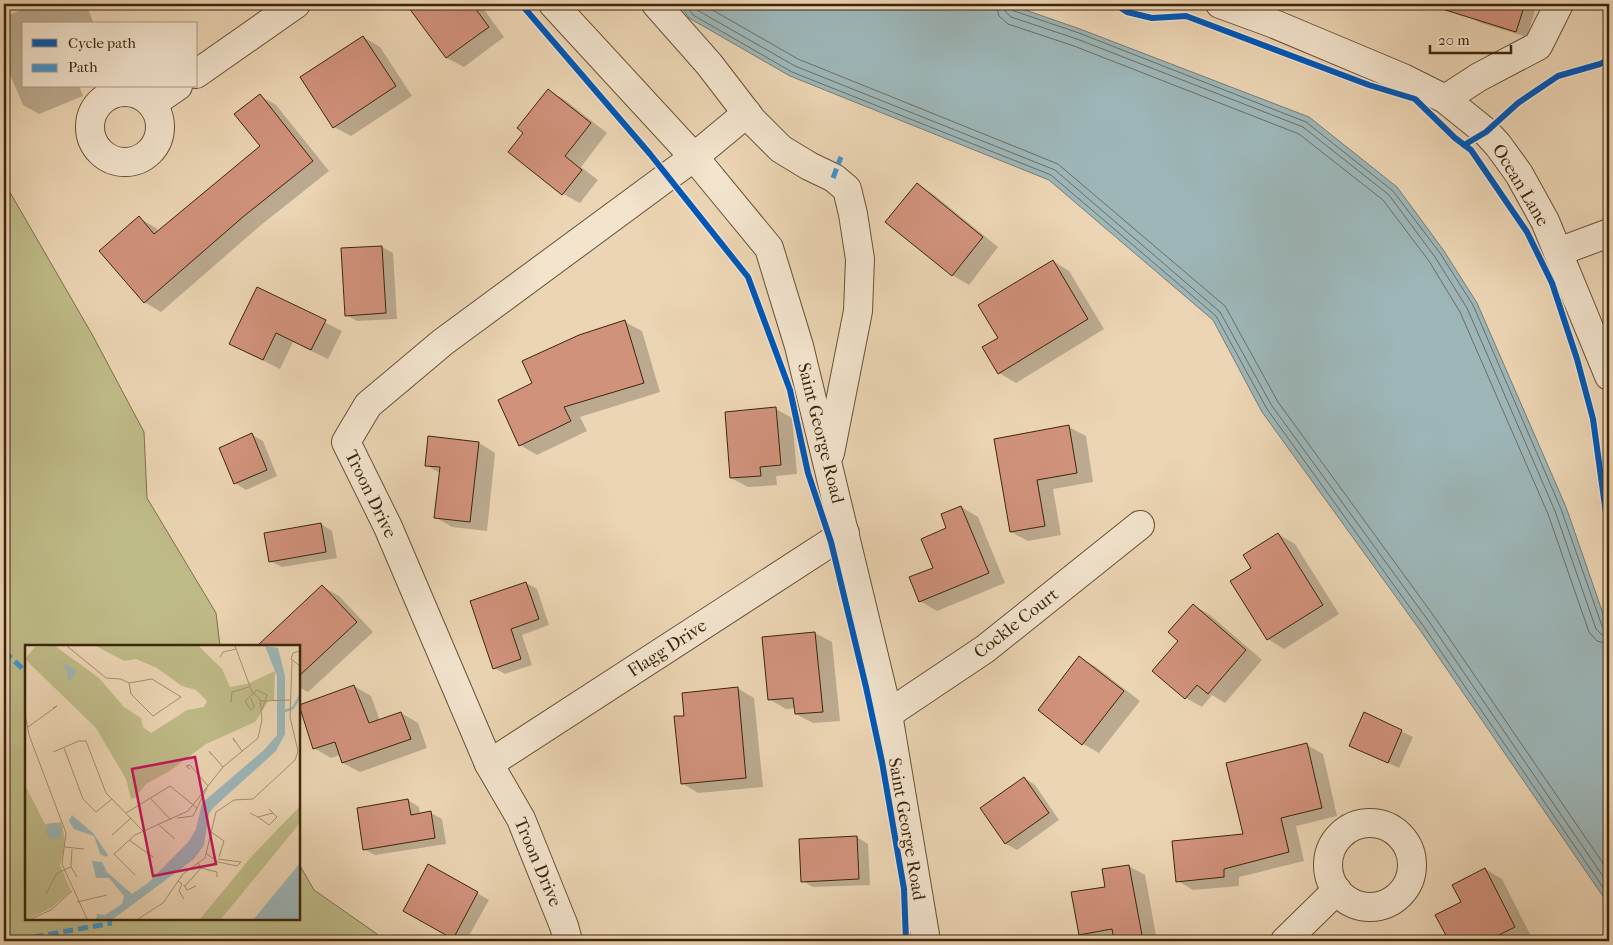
<svg xmlns="http://www.w3.org/2000/svg" width="1613" height="945" font-family="'IM FELL French Canon',serif">
  <rect width="100%" height="100%" fill="#ecd5b4"/>
  <filter id="stains"><feTurbulence type="fractalNoise" baseFrequency=".004" numOctaves="4"/><feColorMatrix values="0 0 0 0 .2 0 0 0 0 .09 0 0 0 0 .02 0 0 0 .5 -.17"/></filter>
  <radialGradient id="worn" r=".72"><stop offset=".6" stop-color="#630" stop-opacity="0"/><stop offset="1" stop-color="#630" stop-opacity=".3"/></radialGradient>
  <path fill="#bfbb88" stroke="#7e704a" d="M4 182 93 336 144 432 147 498 216 613 220 646H26V919H299V864L314 890 377 934 383 941H4Z"/>
  <path fill="#9db6b8" stroke="#767c73" d="M679 4H1008L1080 29 1309 117 1397 187 1444 251 1477 303 1566 507 1609 631V905L1420 630 1262 412 1213 320 1049 180 790 76 689 18Z"/>
  <g fill="#0003">
    <path d="M36 4H86L94 24H24V86H79L83 96 39 114 23 105 4 60V17Z"/>
    <path d="M413 4H480L504 37 464 67 447 58 410 6Z"/>
    <path d="M1474 4H1537L1527 37 1481 23 1470 17Z"/>
    <path d="M363 37 380 47 412 96 351 136 334 127Z"/>
    <path d="M548 90 565 100 607 133 581 167 598 180 580 203 563 194 510 152 524 133Z"/>
    <path d="M260 96 276 105 329 171 261 225 161 312 144 302 139 218 156 228 159 232 262 147Z"/>
    <path d="M917 185 933 194 998 247 969 285 952 275Z"/>
    <path d="M382 247 393 253 397 319 357 321 346 315Z"/>
    <path d="M1053 261 1069 271 1104 329 1016 383 999 373V338Z"/>
    <path d="M258 289 342 331 328 359 293 342 280 369 248 353Z"/>
    <path d="M625 322 642 331 660 392 580 417 587 431 537 455 520 445 533 384Z"/>
    <path d="M776 409 792 418 797 474 776 476 777 485 748 487 731 478Z"/>
    <path d="M1069 427 1086 436 1093 482 1053 489 1061 535 1028 541 1011 532 995 440Z"/>
    <path d="M252 435 263 441 277 476 246 490 235 483Z"/>
    <path d="M479 443 495 453 487 531 452 527 435 517 440 473 426 465Z"/>
    <path d="M961 507 978 517 1005 583 937 611 920 601 934 568 948 529Z"/>
    <path d="M321 524 332 531 337 558 282 567 270 561Z"/>
    <path d="M1278 534 1295 544 1339 614 1284 649 1268 639 1253 568Z"/>
    <path d="M526 583 537 589 549 625 522 635 532 665 505 674 494 668Z"/>
    <path d="M322 586 339 596 373 632 308 692 299 687V646H273L266 639Z"/>
    <path d="M1193 605 1210 615 1262 660 1225 703 1212 695 1202 707 1186 698 1180 641Z"/>
    <path d="M815 633 832 642 840 721 813 723 796 714V708L786 709 769 699 763 638Z"/>
    <path d="M1079 657 1096 667 1140 701 1099 753 1083 744Z"/>
    <path d="M354 686 371 696 380 721 401 713 418 723 427 748 360 772 343 763 340 755 331 758 314 748 299 706Z"/>
    <path d="M737 688 754 698 763 787 698 793 682 783 685 717Z"/>
    <path d="M1365 714 1413 737 1399 768 1362 751Z"/>
    <path d="M1307 745 1323 754 1337 816 1296 826 1304 861 1239 877V886L1193 890 1178 881 1244 835Z"/>
    <path d="M1024 778 1035 785 1059 820 1017 850 1006 844 981 808Z"/>
    <path d="M408 800 419 807 420 814 431 813 442 819 446 844 375 855 364 849Z"/>
    <path d="M857 837 868 844 870 885 813 887 802 881 800 840Z"/>
    <path d="M429 866 489 900 466 941H460L404 910Z"/>
    <path d="M1129 866 1145 875 1157 941H1093L1080 934 1106 888Z"/>
    <path d="M1485 869 1502 879 1531 936 1522 941H1450L1437 916 1462 902Z"/>
    <path d="M1028 938 1033 941H1015Z"/>
  </g>
  <g fill="none" stroke-linecap="round" stroke-linejoin="round">
    <g stroke="#6c6e62" stroke-width="1">
      <path d="M685 4 693 15 792 72 1051 175 1216 316 1267 409 1424 627 1609 896"/>
      <path d="M692 4 697 10 795 66 1055 170 1220 312 1272 406 1430 623 1609 885"/>
      <path d="M702 4 798 59 1058 164 1225 306 1278 402 1436 619 1609 872"/>
      <path d="M996 4 999 16 1008 24 1074 46 1299 134 1383 200 1429 261 1460 312 1548 514 1589 632 1597 641 1609 644"/>
      <path d="M1003 4 1005 11 1011 17 1077 39 1303 127 1389 195 1435 257 1467 308 1555 511 1596 629 1602 635 1609 636"/>
      <path d="M1010 4V8L1014 11 1079 33 1306 122 1393 191 1440 253 1473 305 1561 509 1602 626 1605 630H1609"/>
    </g>
  </g>
  <g fill="#d1927c" stroke="#3c260b">
    <path d="M406 4H472L489 27 446 58Z"/>
    <path d="M1442 4H1525L1516 32 1442 9Z"/>
    <path d="M363 36 396 86 333 128 300 77Z"/>
    <path d="M548 89 591 123 565 156 582 170 562 195 508 152 523 133 517 128Z"/>
    <path d="M260 94 313 161 244 216 144 303 99 251 139 216 154 234 260 146 234 114Z"/>
    <path d="M917 183 983 237 952 276 885 222Z"/>
    <path d="M382 246 386 313 345 316 341 248Z"/>
    <path d="M1053 260 1088 319 998 374 982 347 998 338 978 305Z"/>
    <path d="M257 287 326 320 311 350 276 333 263 360 229 344Z"/>
    <path d="M625 320 644 383 564 407 571 421 519 446 498 400 532 383 522 361 579 335Z"/>
    <path d="M776 407 781 465 760 467 761 476 730 478 725 412Z"/>
    <path d="M1069 425 1077 473 1037 480 1045 526 1010 532 994 439Z"/>
    <path d="M252 433 267 470 234 484 219 448Z"/>
    <path d="M428 436 479 442 470 522 434 518 440 467 425 466Z"/>
    <path d="M961 506 989 573 919 602 909 577 933 568 921 539 946 528 941 514Z"/>
    <path d="M321 523 326 552 269 562 264 533Z"/>
    <path d="M1278 533 1323 605 1267 640 1230 581 1251 568 1243 555Z"/>
    <path d="M526 582 539 619 511 629 521 659 493 669 470 601Z"/>
    <path d="M322 585 357 622 299 676V646H257Z"/>
    <path d="M1193 604 1246 650 1208 694 1197 685 1185 699 1152 671 1178 641 1168 632Z"/>
    <path d="M815 632 823 712 795 714 793 698 768 700 762 637Z"/>
    <path d="M1079 656 1124 691 1082 745 1038 710Z"/>
    <path d="M354 685 369 723 401 712 411 739 342 763 335 742 313 749 299 705Z"/>
    <path d="M738 687 746 778 681 784 674 716H684L682 693Z"/>
    <path d="M1364 712 1402 730 1388 763 1349 746Z"/>
    <path d="M1307 743 1322 808 1281 818 1289 852 1224 869V877L1176 882 1172 841 1243 834 1226 763Z"/>
    <path d="M1024 777 1049 813 1005 844 980 808Z"/>
    <path d="M408 799 411 815 431 811 435 838 363 850 357 808Z"/>
    <path d="M857 836 859 879 801 882 799 839Z"/>
    <path d="M428 864 478 892 453 939 403 911Z"/>
    <path d="M1129 865 1142 935 1114 940 1112 929 1079 935 1071 892 1105 887 1102 869Z"/>
    <path d="M1485 868 1515 927 1487 941H1449L1435 915 1461 902 1452 885Z"/>
  </g>
  <g fill="none" stroke-linecap="round" stroke-linejoin="round">
    <g stroke="#685235" stroke-width="30">
      <g id="minor">
        <path d="M553 4 694 157 769 248 799 346 888 714 926 941"/>
        <path d="M656 4 709 64 752 120 781 149 809 166 834 178 847 189 853 214 860 259 858 311 830 453"/>
        <path d="M1220 4 1272 23 1403 78 1445 99 1486 132 1498 145 1519 174 1545 221 1609 376"/>
        <path d="M196 74 296 4"/>
        <circle cx="125" cy="127" r="35"/>
        <path d="M1445 99 1479 77 1538 46 1559 4"/>
        <path d="M152 104 178 86"/>
        <path d="M1558 252 1609 233"/>
        <path d="M888 714 985 649 1140 525"/>
        <path d="M489 764 845 533"/>
        <circle cx="1370" cy="865" r="42"/>
        <path d="M568 941 564 926 521 819 489 764 388 527 346 442 368 405 443 342 694 157 747 113"/>
        <path d="M1285 941 1337 890"/>
      </g>
    </g>
    <use href="#minor" stroke="#f3e4ce" stroke-width="28"/>
    <g stroke="#3f95d2" stroke-width="5" stroke-dasharray="10 5" stroke-linecap="butt">
      <path d="M833 178 841 157"/>
      <path d="M4 651 26 672"/>
      <path d="M4 941 34 937 112 923"/>
    </g>
    <g stroke="#f3e4ce" stroke-width="9">
      <g id="cycleway">
        <path d="M521 4 650 154 748 277 790 390 808 473 831 542 866 687 882 762 904 889 906 941"/>
        <path d="M1115 4 1127 12 1152 18 1186 16 1369 85 1415 99 1455 138 1471 150 1527 232 1552 283 1577 359 1593 419 1609 535"/>
        <path d="M1464 145 1486 132 1518 103 1558 76 1600 64 1609 59"/>
      </g>
    </g>
    <use href="#cycleway" stroke="#0057b8" stroke-width="6"/>
  </g>
  <g text-anchor="middle" stroke-width="4" stroke-linejoin="round" paint-order="stroke">
    <g font-size="18" fill="#3c260b" stroke="#f3e4ce">
      <text transform="translate(1521 185) rotate(59)" y="6">Ocean Lane</text>
      <text transform="translate(821 433) rotate(76)" y="6">Saint George Road</text>
      <text transform="translate(371 494) rotate(64)" y="6">Troon Drive</text>
      <text transform="translate(1016 623) rotate(-38)" y="6">Cockle Court</text>
      <text transform="translate(667 648) rotate(-33)" y="6">Flagg Drive</text>
      <text transform="translate(907 829) rotate(80)" y="6">Saint George Road</text>
      <text transform="translate(538 862) rotate(67)" y="6">Troon Drive</text>
    </g>
  </g>
  <g transform="translate(25 645)">
    <rect width="275" height="275" fill="#ecd5b4"/>
    <path d="M30 1 74 33 99 62 116 73 118 82 126 88 162 65 179 62 182 56 171 45 157 41 132 23 111 14 99 16 71 1H174L197 24 205 42 222 39 250 26 249 55H244L230 77 181 99 143 127 121 139 110 153 106 154 101 134 71 83 0 14 10 2ZM0 140 20 179 37 177 40 199 35 220 46 246 26 263 4 274H0ZM275 161V178L196 274H175L227 211Z" fill="#bfbb88"/>
    <path d="M240 1 253 3 260 31V89L251 106 188 163 184 169 179 200 169 214 88 274H71L72 269 80 270 97 259 99 251 84 233H71L67 216 77 217 82 227 107 249 123 238 164 196 171 184 177 158 239 105 252 90V31ZM41 19 52 26 46 35 42 34 43 26 37 21ZM47 170 68 188 83 210 81 212 75 209 69 191 49 184 44 176ZM21 186a8 8 0 1 1 16 0a8 8 0 1 1-16 0ZM275 218V274H229L238 263Z" fill="#9db6b8"/>
    <path fill="none" stroke="#9db6b8" stroke-width="2.5" d="M260 66 268 63 275 51"/>
    <path fill="none" stroke="#a68f70" stroke-width="1" d="M42 1 81 33 96 34 104 38 127 34 156 52 128 71 106 49 104 38M210 1 227 47 237 56 265 55M275 6 268 8 266 14 275 21M195 12 198 7 211 4M226 53 229 62 226 65 220 56 232 45 242 50 237 65M206 58 207 47 224 42M0 69 4 90 41 188 37 219 62 274M3 82 32 61 28 63M210 97 208 93 217 106M39 103 58 154 71 167 87 154M28 107 54 96H61L81 148 118 186M187 110 184 106 198 122M165 124 161 121 165 120 183 141M126 154 146 175M101 168 145 141 172 163M225 168 233 172 248 168M233 172 244 180 252 172 244 164M152 173 168 171 182 143M134 180 150 194M186 187 199 196 194 212M87 190 106 173M104 195 128 212M40 202 59 204M47 204 46 222 52 232M182 209 193 217 212 221 216 217M193 214 216 217M173 218 176 223 192 227V232M110 230 89 209 110 190 163 166 198 122 233 93 237 75 235 54M153 236 157 239 154 246 159 254M159 240 162 245 171 241M160 241 176 223M21 249 32 228 46 222M52 257 82 250M6 274 26 265 47 246M113 274 138 258 158 229 180 213 191 167 209 155 228 154 270 115 273 106 265 72 267 16"/>
    <path fill="#c2185b" fill-opacity="0.15" stroke="#c2185b" stroke-width="2.5" d="M170 112 191 219 128 231 107 124Z"/>
    <rect width="275" height="275" fill="none" stroke="#3c260b" stroke-width="2.5"/>
  </g>
  <rect width="1613" height="945" fill="none" stroke="#ecd5b4" stroke-width="20"/>
  <rect x="5" y="5" width="1603" height="935" fill="none" stroke="#3c260b" stroke-width="2.5"/>
  <rect x="10" y="10" width="1593" height="925" fill="none" stroke="#3c260b"/>
  <rect x="22" y="22" width="175" height="65" fill="#f3e4ce" stroke="#aa9880"/>
  <rect x="32" y="39" width="25" height="8" fill="#0057b8" stroke="#aa9880"/>
  <text x="68" y="48" font-size="15" fill="#3c260b">Cycle path</text>
  <rect x="32" y="64" width="25" height="8" fill="#3f95d2" stroke="#aa9880"/>
  <text x="68" y="72" font-size="15" fill="#3c260b">Path</text>
  <path d="M1430 45v8h81v-8" fill="none" stroke="#3c260b" stroke-width="2.5"/>
  <text x="1438" y="45" font-size="15" fill="#3c260b" stroke="#f3e4ce" stroke-width="4" paint-order="stroke">20 m</text>
  <rect width="100%" height="100%" filter="url(#stains)"/>
  <rect width="100%" height="100%" fill="url(#worn)"/>
</svg>
